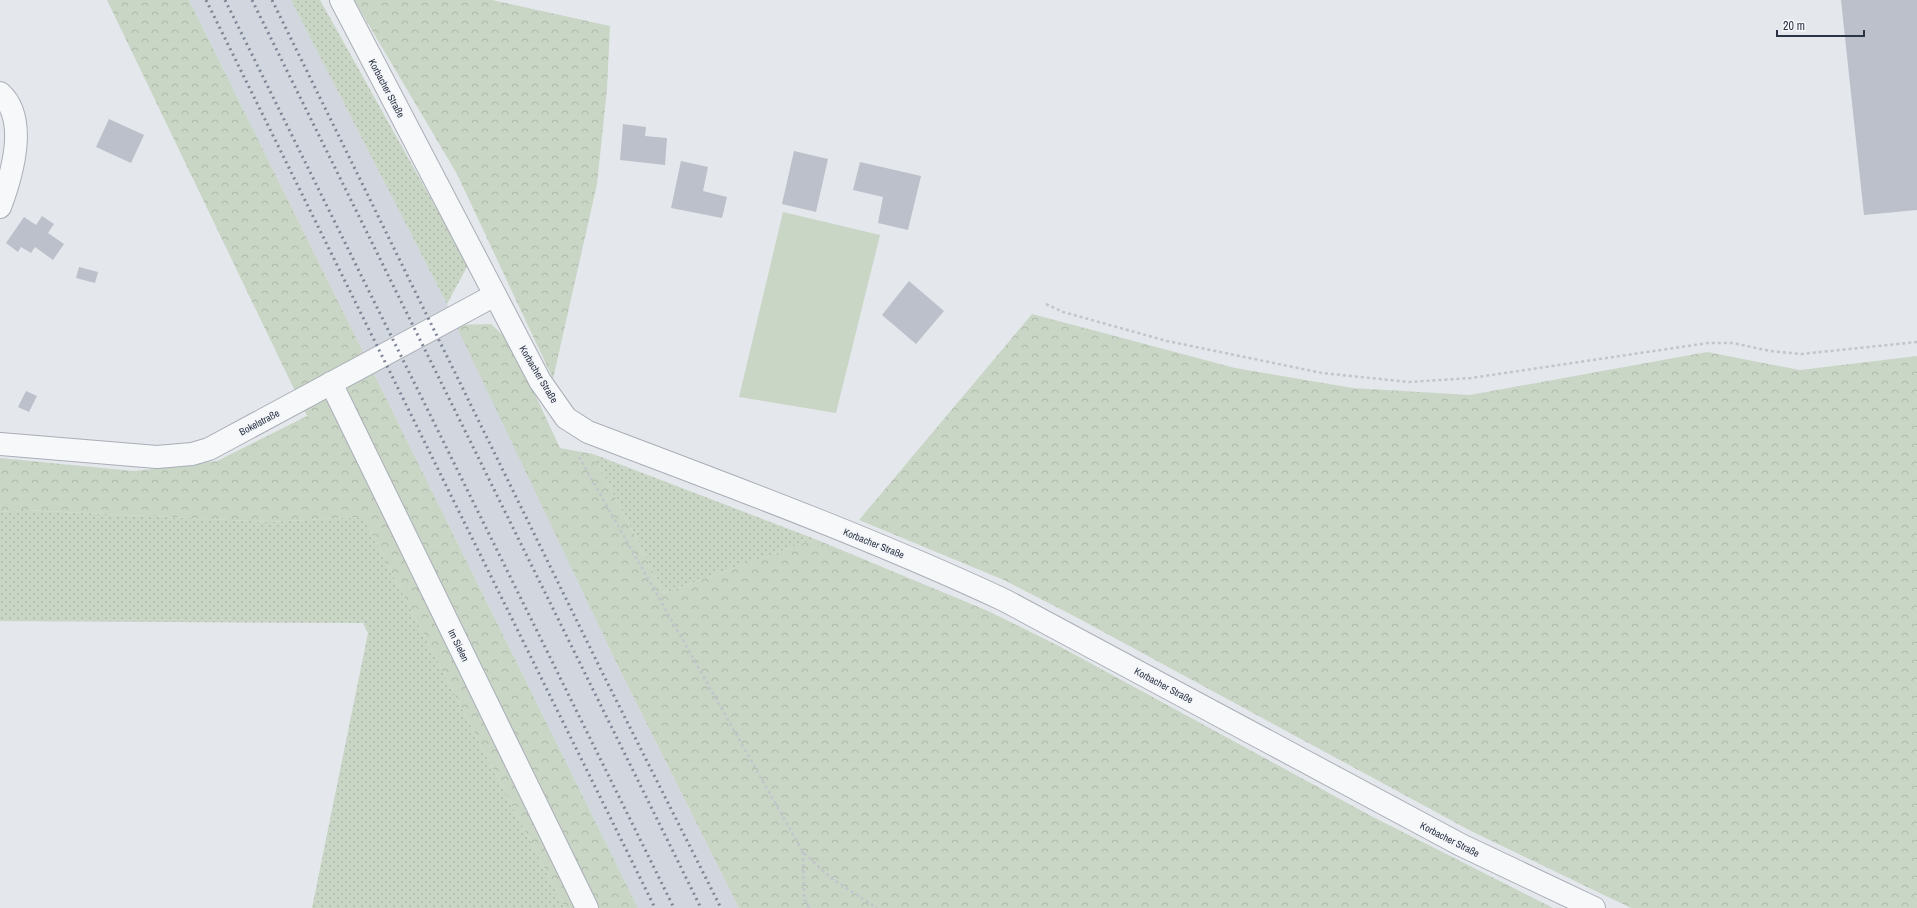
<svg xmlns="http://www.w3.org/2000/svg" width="1917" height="908" font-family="'Archivo Narrow',sans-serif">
  <defs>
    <pattern id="grass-dots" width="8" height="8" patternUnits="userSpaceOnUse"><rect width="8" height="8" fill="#c9d6c5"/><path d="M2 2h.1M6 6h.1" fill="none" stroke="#adb8ab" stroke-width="1.8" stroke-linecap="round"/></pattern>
    <pattern id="forest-crowns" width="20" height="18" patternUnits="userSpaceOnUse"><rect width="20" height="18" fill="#c9d6c5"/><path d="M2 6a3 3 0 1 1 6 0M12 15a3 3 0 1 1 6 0" fill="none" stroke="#adb8ab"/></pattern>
  </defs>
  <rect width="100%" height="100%" fill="#e4e7ec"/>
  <path fill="#d2d6de" d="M189 0H291L447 304 617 664 739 908H638Z"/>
  <g fill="url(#grass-dots)">
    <path d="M291 0H320L468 265 447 304Z"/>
    <path d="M593 454 815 539 664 593Z"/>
    <path d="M23 510 269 522 363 517 565 908H312L368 633 363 623 0 621V512Z"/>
  </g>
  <g fill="url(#forest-crowns)">
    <path d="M107 0H189L638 908H565L363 517 269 522 23 510 0 512V458L134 471 217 461 307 416Z"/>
    <path d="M354 0H492L610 26 607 89 597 184 553 379 457 174Z"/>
    <path d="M1032 314 1235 368 1353 388 1470 395 1707 352 1800 370 1917 356V908H1631L1471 831 1074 616 1004 580 859 520Z"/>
    <path d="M491 324 511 343 560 448 593 454 664 593 815 539 988 611 1059 646 1373 817 1553 908H739L617 664 456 325Z"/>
  </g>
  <path fill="#c9d6c5" d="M783 212 880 235 836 413 739 397Z"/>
  <g fill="#bbc0ca">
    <path d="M1841 0H1917V210L1864 215Z"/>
    <path d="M109 119 144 135 131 163 96 147Z"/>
    <path d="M623 124 646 127 645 136 667 138 665 165 620 160Z"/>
    <path d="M794 151 828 159 816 212 782 204Z"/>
    <path d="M681 161 708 167 703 191 727 197 722 218 671 208Z"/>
    <path d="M860 162 921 176 908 230 878 223 883 197 853 190Z"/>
    <path d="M42 216 54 224 48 233 64 244 53 260 35 247 31 253 21 247 18 252 6 243 24 217 36 225Z"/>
    <path d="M79 267 98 272 95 283 76 278Z"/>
    <path d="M909 281 944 311 916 344 882 315Z"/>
    <path d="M26 391 37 396 29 412 18 407Z"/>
  </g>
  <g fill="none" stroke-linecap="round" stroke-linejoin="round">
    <g stroke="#a9aeb7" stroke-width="24">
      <g id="minor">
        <path d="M341 0 540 381 566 418 588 432C728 485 869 537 1004 600L1461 845 1594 908"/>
        <path d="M0 93C29 119 12 175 0 207"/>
        <path d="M331 383 587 908"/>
        <path d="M0 444 157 457 192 454 209 449 495 295"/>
      </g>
    </g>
    <g stroke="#c2c5cb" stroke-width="2.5" stroke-dasharray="3 3" stroke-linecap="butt">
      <path d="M1046 304 1063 312 1167 341 1322 373 1409 382 1471 378 1708 343H1733L1770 351 1801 354 1917 342"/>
      <path d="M579 457 803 852 831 878 877 908"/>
      <path d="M803 852 804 898 809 908"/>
    </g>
    <use href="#minor" stroke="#f7f8fa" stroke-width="22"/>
    <g stroke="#7d8696" stroke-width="3" stroke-dasharray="2 4" stroke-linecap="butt">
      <path d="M206 0 655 908"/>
      <path d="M225 0 674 908"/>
      <path d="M252 0 701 908"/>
      <path d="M272 0 602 672 721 908"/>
    </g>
  </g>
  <g text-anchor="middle" stroke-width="4" stroke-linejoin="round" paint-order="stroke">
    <g font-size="10" fill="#2b3445" stroke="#f4f6f9">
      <text transform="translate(387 88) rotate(62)" y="4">Korbacher Straße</text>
      <text transform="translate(539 374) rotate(59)" y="4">Korbacher Straße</text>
      <text transform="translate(259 422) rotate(-28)" y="4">Bokelstraße</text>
      <text transform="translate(874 543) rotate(22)" y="4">Korbacher Straße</text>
      <text transform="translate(459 645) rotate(64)" y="4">Im Sielen</text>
      <text transform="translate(1164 685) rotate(28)" y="4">Korbacher Straße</text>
      <text transform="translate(1450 839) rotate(27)" y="4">Korbacher Straße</text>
    </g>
  </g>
  <path d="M1777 30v6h87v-6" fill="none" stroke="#2b3445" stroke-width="2"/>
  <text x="1783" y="30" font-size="12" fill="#2b3445" stroke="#f4f6f9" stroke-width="3" paint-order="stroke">20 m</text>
</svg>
